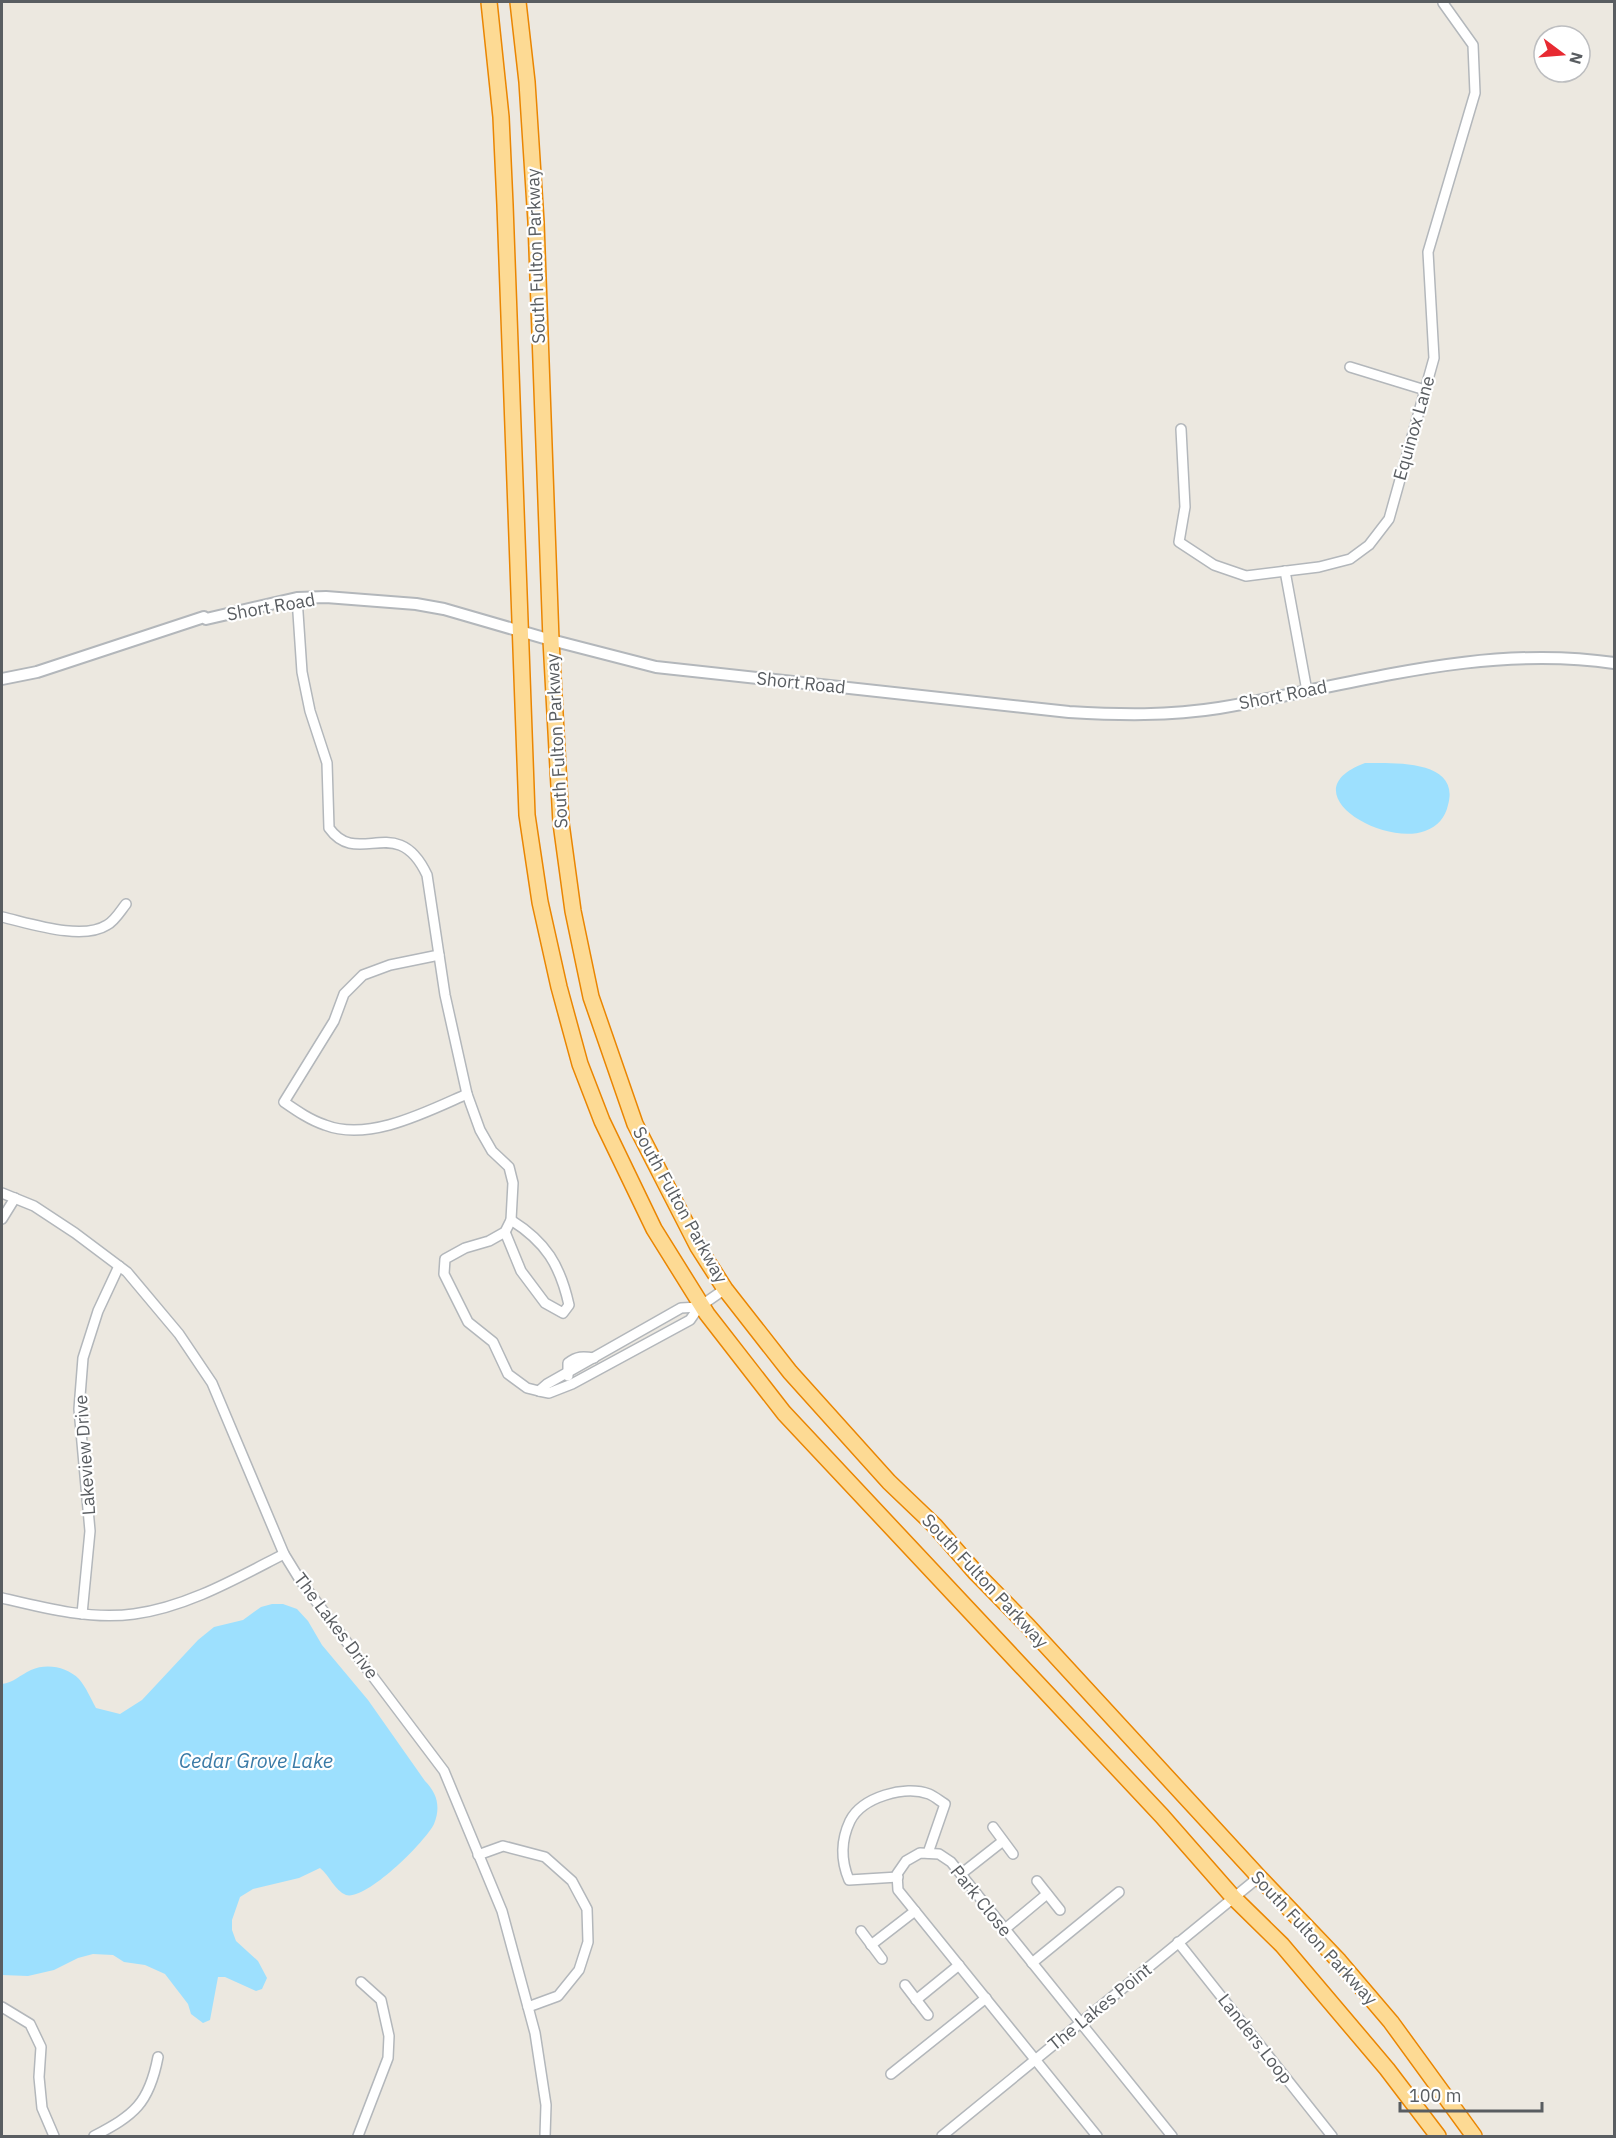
<svg xmlns="http://www.w3.org/2000/svg" width="1616" height="2138" font-family="'IBM Plex Sans',sans-serif">
  <rect width="100%" height="100%" fill="#ece8e0"/>
  <g fill="#9de0fe">
    <path d="M1365 763C1393 763 1461 759 1448 805 1445 818 1438 826 1425 831 1381 847 1289 791 1365 763Z"/>
    <path d="M272 1604H283L297 1609 308 1621 322 1645 368 1700 425 1781C437 1793 441 1807 434 1824 425 1842 366 1901 346 1895 335 1891 329 1875 320 1868L299 1878 253 1889 240 1897 232 1920V1930L236 1941 258 1961 267 1978 262 1989 256 1991 225 1977H218L210 2020 203 2023 191 2014 188 2004 165 1974 145 1965 124 1962 113 1955 93 1954 78 1958 54 1970 28 1976 2 1975V1684C13 1683 20 1675 31 1670 47 1663 67 1667 79 1679 86 1687 91 1699 96 1708L120 1714 142 1700 198 1640 214 1627 243 1620 261 1607Z"/>
  </g>
  <g fill="none" stroke-linecap="round" stroke-linejoin="round">
    <g stroke="#b3b7bb" stroke-width="12">
      <g id="minor">
        <path d="M1350 367 1425 390"/>
        <path d="M1181 429 1185 507 1179 542 1214 565 1246 576 1319 567 1350 559 1369 545 1389 519 1434 358 1428 252 1475 93 1473 45 1443 3"/>
        <path d="M1285 571 1307 691"/>
        <path d="M297 598 302 672 310 711 327 763 329 828C358 869 397 811 427 875L445 995 467 1094 480 1130 492 1151 509 1167 513 1183 511 1220 505 1232 489 1241 465 1248 445 1259 444 1274 468 1322 493 1342 508 1374 527 1388 539 1391 549 1393 572 1384 690 1320 699 1307 725 1289"/>
        <path d="M2 917C29 923 82 941 107 925 115 921 121 910 126 904"/>
        <path d="M439 955 390 965 363 975 344 994 334 1021 284 1102C297 1111 310 1120 325 1125 369 1142 426 1112 467 1094"/>
        <path d="M2 1193 34 1206 75 1233 127 1272 179 1334 212 1383 284 1554 300 1580 444 1771 502 1911 528 2007 535 2033 546 2105 545 2136"/>
        <path d="M2 1219 15 1198"/>
        <path d="M505 1232 521 1271 545 1303 563 1313 569 1305C560 1265 546 1242 511 1220"/>
        <path d="M568 1376V1363C577 1356 583 1356 594 1358"/>
        <path d="M539 1391 547 1384 681 1308 699 1307"/>
        <path d="M2 1598C44 1608 90 1620 134 1614 187 1607 237 1578 284 1554"/>
        <path d="M82 1614 90 1531 79 1409 83 1358 98 1311 119 1266"/>
        <path d="M993 1827 1013 1854"/>
        <path d="M478 1855 503 1846 545 1857 572 1881 587 1909 588 1942 579 1970 558 1996 528 2007"/>
        <path d="M961 1874 1003 1841"/>
        <path d="M898 1877 849 1880C841 1861 841 1840 850 1821 862 1797 905 1785 929 1794 934 1796 940 1801 945 1804L928 1853"/>
        <path d="M1037 1881 1060 1910"/>
        <path d="M1005 1929 1047 1894"/>
        <path d="M861 1931 882 1959"/>
        <path d="M1178 1942 1332 2136"/>
        <path d="M871 1945 915 1911"/>
        <path d="M1032 1963 1119 1892"/>
        <path d="M905 1985 928 2015"/>
        <path d="M916 2000 959 1965"/>
        <path d="M2 2007 30 2024 41 2047 39 2077 42 2108 54 2136"/>
        <path d="M891 2074 986 1998"/>
        <path d="M94 2136C134 2115 149 2104 158 2057"/>
        <path d="M358 2136 388 2058 389 2036 381 2000 361 1982"/>
        <path d="M942 2136 1259 1877"/>
        <path d="M1097 2136 898 1890 897 1874 906 1861 920 1853 939 1854 951 1862 1172 2136"/>
      </g>
    </g>
    <g stroke="#b3b7bb" stroke-width="14">
      <path id="tertiary" d="M2 679 37 672 204 617 206 619 297 598 326 597 416 604 444 609 551 640 656 667 1069 712C1120 715 1169 716 1219 708 1350 686 1480 643 1614 663"/>
    </g>
    <g stroke="#ea8602" stroke-width="18">
      <g id="trunk">
        <path d="M489 2 501 117 505 205 527 815 540 902 559 987 580 1064 602 1121 654 1229 707 1314 784 1413 1162 1816 1233 1897 1282 1945 1387 2069 1438 2136"/>
        <path d="M518 2 527 82 536 222 551 640 561 823 573 911 591 997 635 1124 698 1247 725 1289 790 1372 889 1482 935 1526 976 1573 1028 1626 1259 1877 1339 1961 1391 2022 1474 2136"/>
      </g>
    </g>
    <use href="#minor" stroke="#fff" stroke-width="9"/>
    <use href="#tertiary" stroke="#fff" stroke-width="10"/>
    <use href="#trunk" stroke="#fdda94" stroke-width="15"/>
  </g>
  <g text-anchor="middle" stroke-width="4.5" stroke-linejoin="round" paint-order="stroke">
    <g font-size="18" fill="#595d61" stroke="#fff">
      <text transform="translate(536 256) rotate(-92)" y="6">South Fulton Parkway</text>
      <text transform="translate(1414 428) rotate(-74)" y="6">Equinox Lane</text>
      <text transform="translate(271 607) rotate(-10)" y="6">Short Road</text>
      <text transform="translate(801 683) rotate(6)" y="6">Short Road</text>
      <text transform="translate(1283 695) rotate(-11)" y="6">Short Road</text>
      <text transform="translate(557 741) rotate(-93)" y="6">South Fulton Parkway</text>
      <text transform="translate(680 1205) rotate(61)" y="6">South Fulton Parkway</text>
      <text transform="translate(85 1455) rotate(-94)" y="6">Lakeview Drive</text>
      <text transform="translate(985 1581) rotate(47)" y="6">South Fulton Parkway</text>
      <text transform="translate(336 1626) rotate(53)" y="6">The Lakes Drive</text>
      <text transform="translate(981 1901) rotate(51)" y="6">Park Close</text>
      <text transform="translate(1314 1938) rotate(47)" y="6">South Fulton Parkway</text>
      <text transform="translate(1100 2007) rotate(-39)" y="6">The Lakes Point</text>
      <text transform="translate(1255 2039) rotate(52)" y="6">Landers Loop</text>
    </g>
    <g font-size="20" font-style="italic" fill="#3a7ba7" stroke="#fff">
      <text x="256" y="1768">Cedar Grove Lake</text>
    </g>
  </g>
  <rect width="1616" height="2138" fill="none" stroke="#595d61" stroke-width="6"/>
  <g transform="translate(1562 54) rotate(106)"><circle r="28" fill="#ffffff" stroke="#bdbec0" stroke-width="1.5"/>
  <path d="M0-4.5L10 22L0 15L-10 22Z" fill="#e72a32"/>
  <text y="-9" font-size="16" font-weight="bold" text-anchor="middle" fill="#595d61">N</text>
  </g>
  <path d="M1400 2102v9h142v-9" fill="none" stroke="#595d61" stroke-width="3"/>
  <text x="1409" y="2102" font-size="18" fill="#595d61" stroke="#ffffff" stroke-width="4.5" paint-order="stroke">100 m</text>
</svg>
